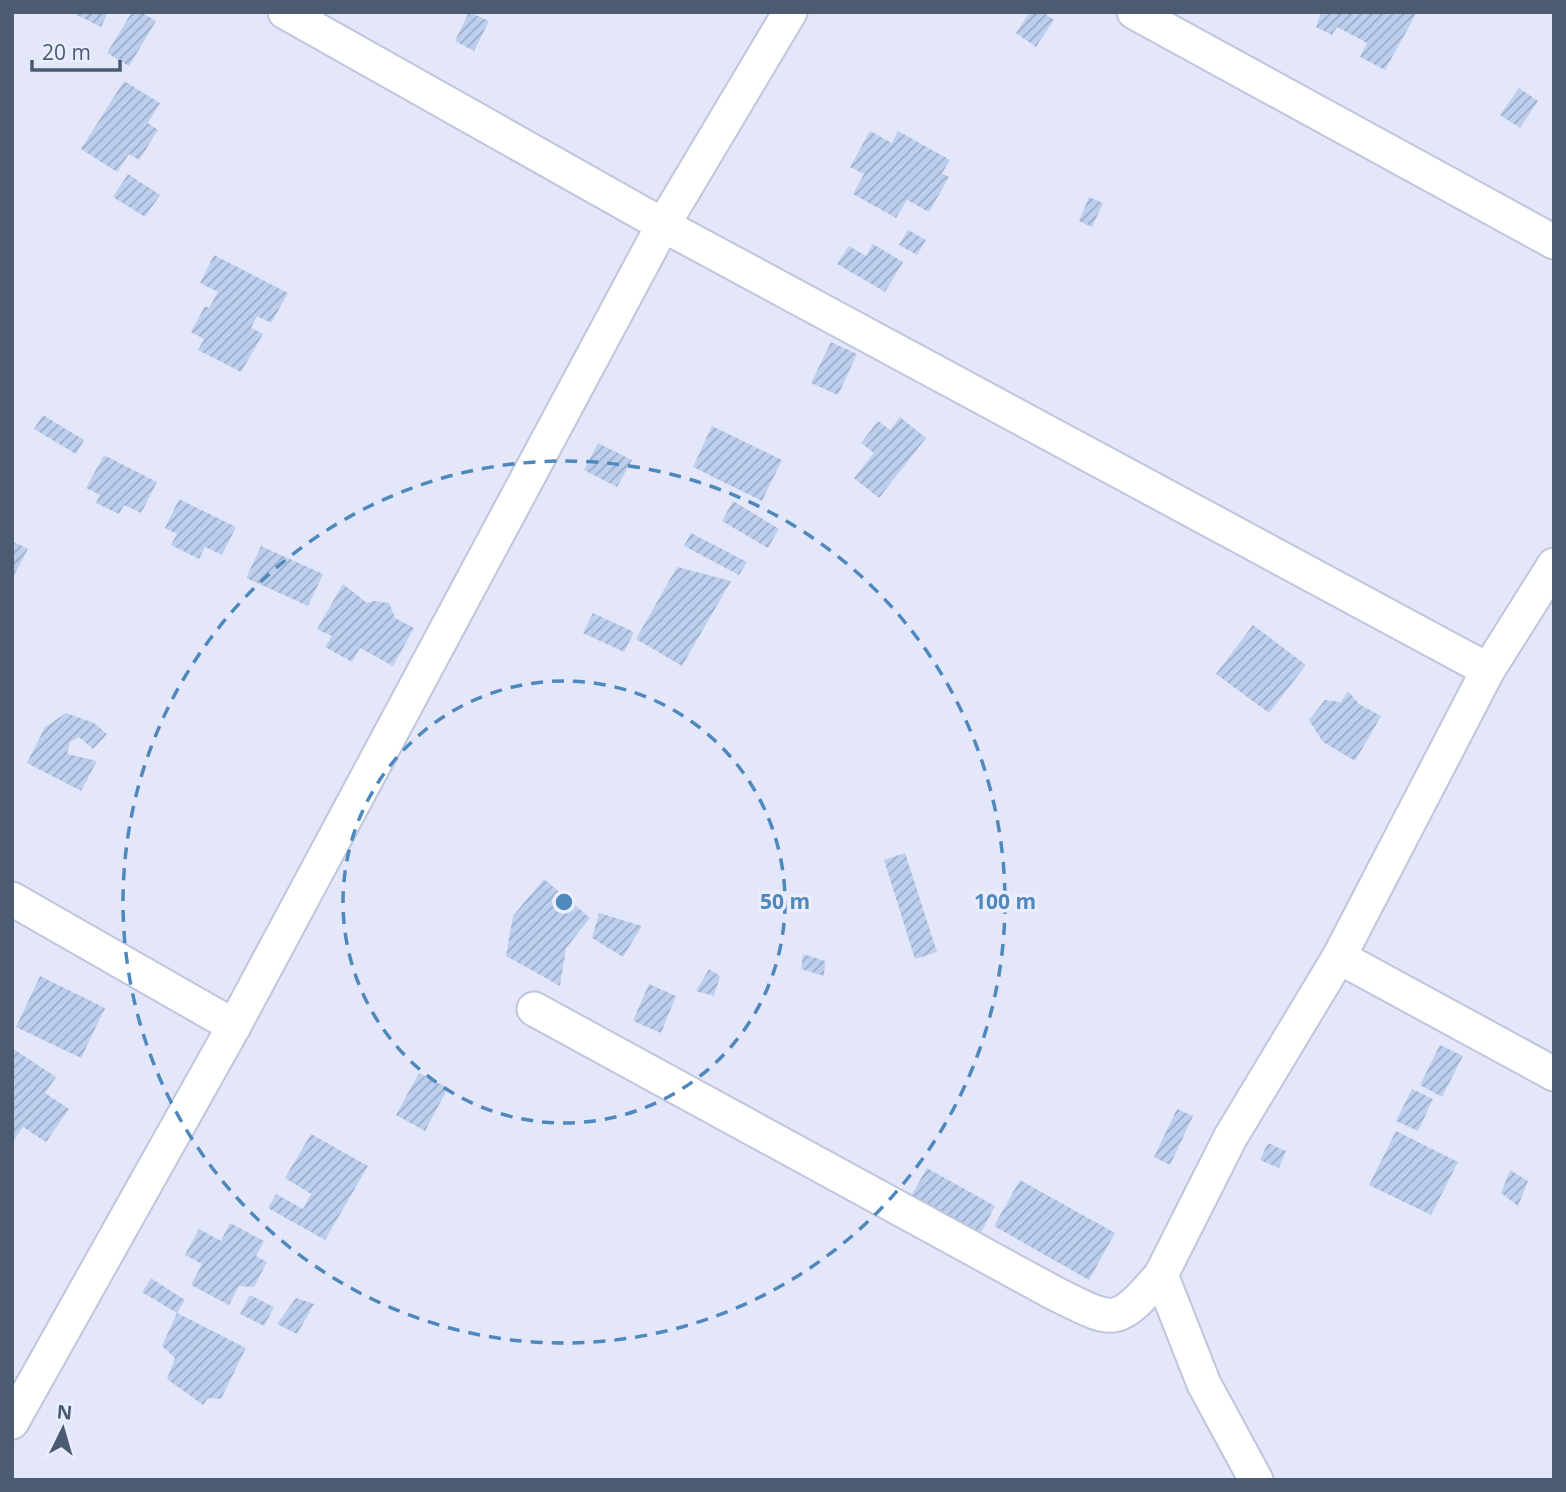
<svg xmlns="http://www.w3.org/2000/svg" width="1566" height="1492" font-family="'Open Sans',sans-serif">
  <defs>
    <pattern id="building-hatch" width="6" height="6" patternUnits="userSpaceOnUse" patternTransform="scale(1.75)"><rect width="6" height="6" fill="#bdcfee"/><path d="M-1 1l2-2M0 6l6-6M5 7l2-2" fill="none" stroke="#9cabc5"/></pattern>
  </defs>
  <rect width="100%" height="100%" fill="#e4e7fa"/>
  <g fill="url(#building-hatch)">
    <path d="M71 12H108L101 27Z"/>
    <path d="M132 12H141L156 21 129 66 107 53Z"/>
    <path d="M469 12 489 21 474 51 455 41Z"/>
    <path d="M1030 12H1043L1054 20 1036 47 1016 33Z"/>
    <path d="M1321 12H1417L1385 70 1360 57 1367 43 1337 27 1332 35 1316 27Z"/>
    <path d="M124 81 160 103 148 123 158 130 139 160 129 154 117 172 81 149Z"/>
    <path d="M1519 88 1538 101 1520 128 1500 115Z"/>
    <path d="M870 131 892 143 898 131 950 160 942 173 949 177 929 212 907 200 896 218 853 194 864 174 850 167Z"/>
    <path d="M128 174 160 195 145 217 113 197Z"/>
    <path d="M1089 197 1103 203 1092 227 1079 221Z"/>
    <path d="M908 230 926 240 917 255 899 245Z"/>
    <path d="M873 244 903 262 885 292 837 264 849 246 866 256Z"/>
    <path d="M214 255 288 293 271 323 257 316 251 328 263 334 241 372 198 350 204 339 191 332 205 306 209 308 218 292 200 283Z"/>
    <path d="M831 342 857 354 838 395 811 383Z"/>
    <path d="M43 415 84 440 76 454 34 429Z"/>
    <path d="M900 417 926 438 879 498 854 478 874 453 861 443 878 421 890 430Z"/>
    <path d="M712 426 782 460 762 501 693 467Z"/>
    <path d="M598 443 632 460 617 487 584 470Z"/>
    <path d="M104 455 157 482 141 513 124 505 119 514 96 503 100 495 86 488Z"/>
    <path d="M179 499 236 527 222 555 205 547 199 559 171 545 177 534 165 528Z"/>
    <path d="M733 501 779 529 768 548 722 521Z"/>
    <path d="M691 533 747 562 739 575 684 546Z"/>
    <path d="M12 541 28 549 12 579Z"/>
    <path d="M261 546 323 574 308 606 246 578Z"/>
    <path d="M677 567 731 581 682 666 636 639Z"/>
    <path d="M343 584 367 603 374 601 389 603 395 618 414 628 393 666 360 648 352 662 325 647 332 636 317 629Z"/>
    <path d="M593 613 634 632 624 652 583 633Z"/>
    <path d="M1253 625 1306 665 1269 713 1216 674Z"/>
    <path d="M1348 691 1359 704 1381 716 1355 761 1323 742 1309 720 1325 700 1341 702Z"/>
    <path d="M66 713 94 723 107 734 93 749 79 737 70 742 67 754 97 761 81 791 27 763 45 727Z"/>
    <path d="M905 853 937 952 915 959 884 860Z"/>
    <path d="M544 879 590 918 566 948 560 986 506 956 513 916Z"/>
    <path d="M599 913 642 926 623 957 592 938Z"/>
    <path d="M803 954 825 961 824 976 801 969Z"/>
    <path d="M709 969 720 976 714 996 696 991Z"/>
    <path d="M40 976 105 1008 81 1058 16 1027Z"/>
    <path d="M649 984 676 996 661 1033 633 1021Z"/>
    <path d="M1440 1045 1463 1056 1442 1097 1420 1085Z"/>
    <path d="M12 1048 56 1077 45 1093 69 1109 46 1142 23 1127 12 1143Z"/>
    <path d="M419 1073 448 1088 425 1131 396 1115Z"/>
    <path d="M1412 1089 1433 1099 1418 1131 1396 1121Z"/>
    <path d="M1177 1109 1193 1116 1170 1165 1154 1157Z"/>
    <path d="M1396 1131 1458 1162 1431 1215 1369 1185Z"/>
    <path d="M311 1134 368 1166 325 1240 268 1208 276 1194 303 1209 311 1194 285 1178Z"/>
    <path d="M1268 1143 1286 1151 1279 1168 1260 1160Z"/>
    <path d="M927 1168 995 1206 979 1236 910 1198Z"/>
    <path d="M1510 1170 1528 1181 1518 1206 1501 1193Z"/>
    <path d="M1020 1180 1115 1233 1089 1280 994 1226Z"/>
    <path d="M230 1223 264 1241 256 1256 267 1262 254 1287 239 1286 229 1305 191 1285 202 1264 185 1255 199 1229 221 1241Z"/>
    <path d="M151 1278 185 1300 177 1313 246 1348 221 1399 208 1398 203 1405 167 1379 175 1358 162 1346 177 1313 142 1292Z"/>
    <path d="M250 1295 274 1307 264 1326 240 1314Z"/>
    <path d="M296 1298 314 1304 297 1334 277 1324Z"/>
  </g>
  <g fill="none" stroke-linecap="round" stroke-linejoin="round">
    <g stroke="#bdc6db" stroke-width="37">
      <g id="minor">
        <path d="M285 12 663 225 1488 670"/>
        <path d="M1134 12 1554 242"/>
        <path d="M12 899 234 1026"/>
        <path d="M1339 957 1554 1074"/>
        <path d="M534 1009 1054 1293C1115 1323 1115 1328 1161 1275"/>
        <path d="M12 1422 234 1026 663 225 790 12"/>
        <path d="M1256 1480 1204 1384 1161 1275 1230 1138 1339 957 1488 670 1554 565"/>
      </g>
    </g>
    <use href="#minor" stroke="#fff" stroke-width="33"/>
  </g>
  <g fill="none" stroke="#4f88bc" stroke-width="3.5" stroke-dasharray="12 9">
    <circle cx="564" cy="902" r="221"/>
    <circle cx="564" cy="902" r="441"/>
  </g>
  <circle cx="564" cy="902" r="10" fill="#4f88bc" stroke="#e9edfe" stroke-width="3.5"/>
  <g font-size="21" text-anchor="middle" font-weight="bold" fill="#4f88bc" stroke="#e9edfe" stroke-width="7" stroke-linejoin="round" paint-order="stroke">
    <text x="785" y="909">50 m</text>
    <text x="1005" y="909">100 m</text>
  </g>
  <rect width="1566" height="1492" fill="none" stroke="#4b5b71" stroke-width="28"/>
  <g transform="translate(63 1429) rotate(5)" stroke="#e9edfe" stroke-width="5" paint-order="stroke">
  <path d="M0-5L12 26L0 18L-12 26Z" fill="#4b5b71"/>
  <text y="-10" font-size="19" font-weight="bold" text-anchor="middle" fill="#4b5b71">N</text>
  </g>
  <path d="M32 60v10h88v-10" fill="none" stroke="#4b5b71" stroke-width="3.5"/>
  <text x="42" y="60" font-size="21" fill="#4b5b71" stroke="#e9edfe" stroke-width="5" paint-order="stroke">20 m</text>
</svg>
